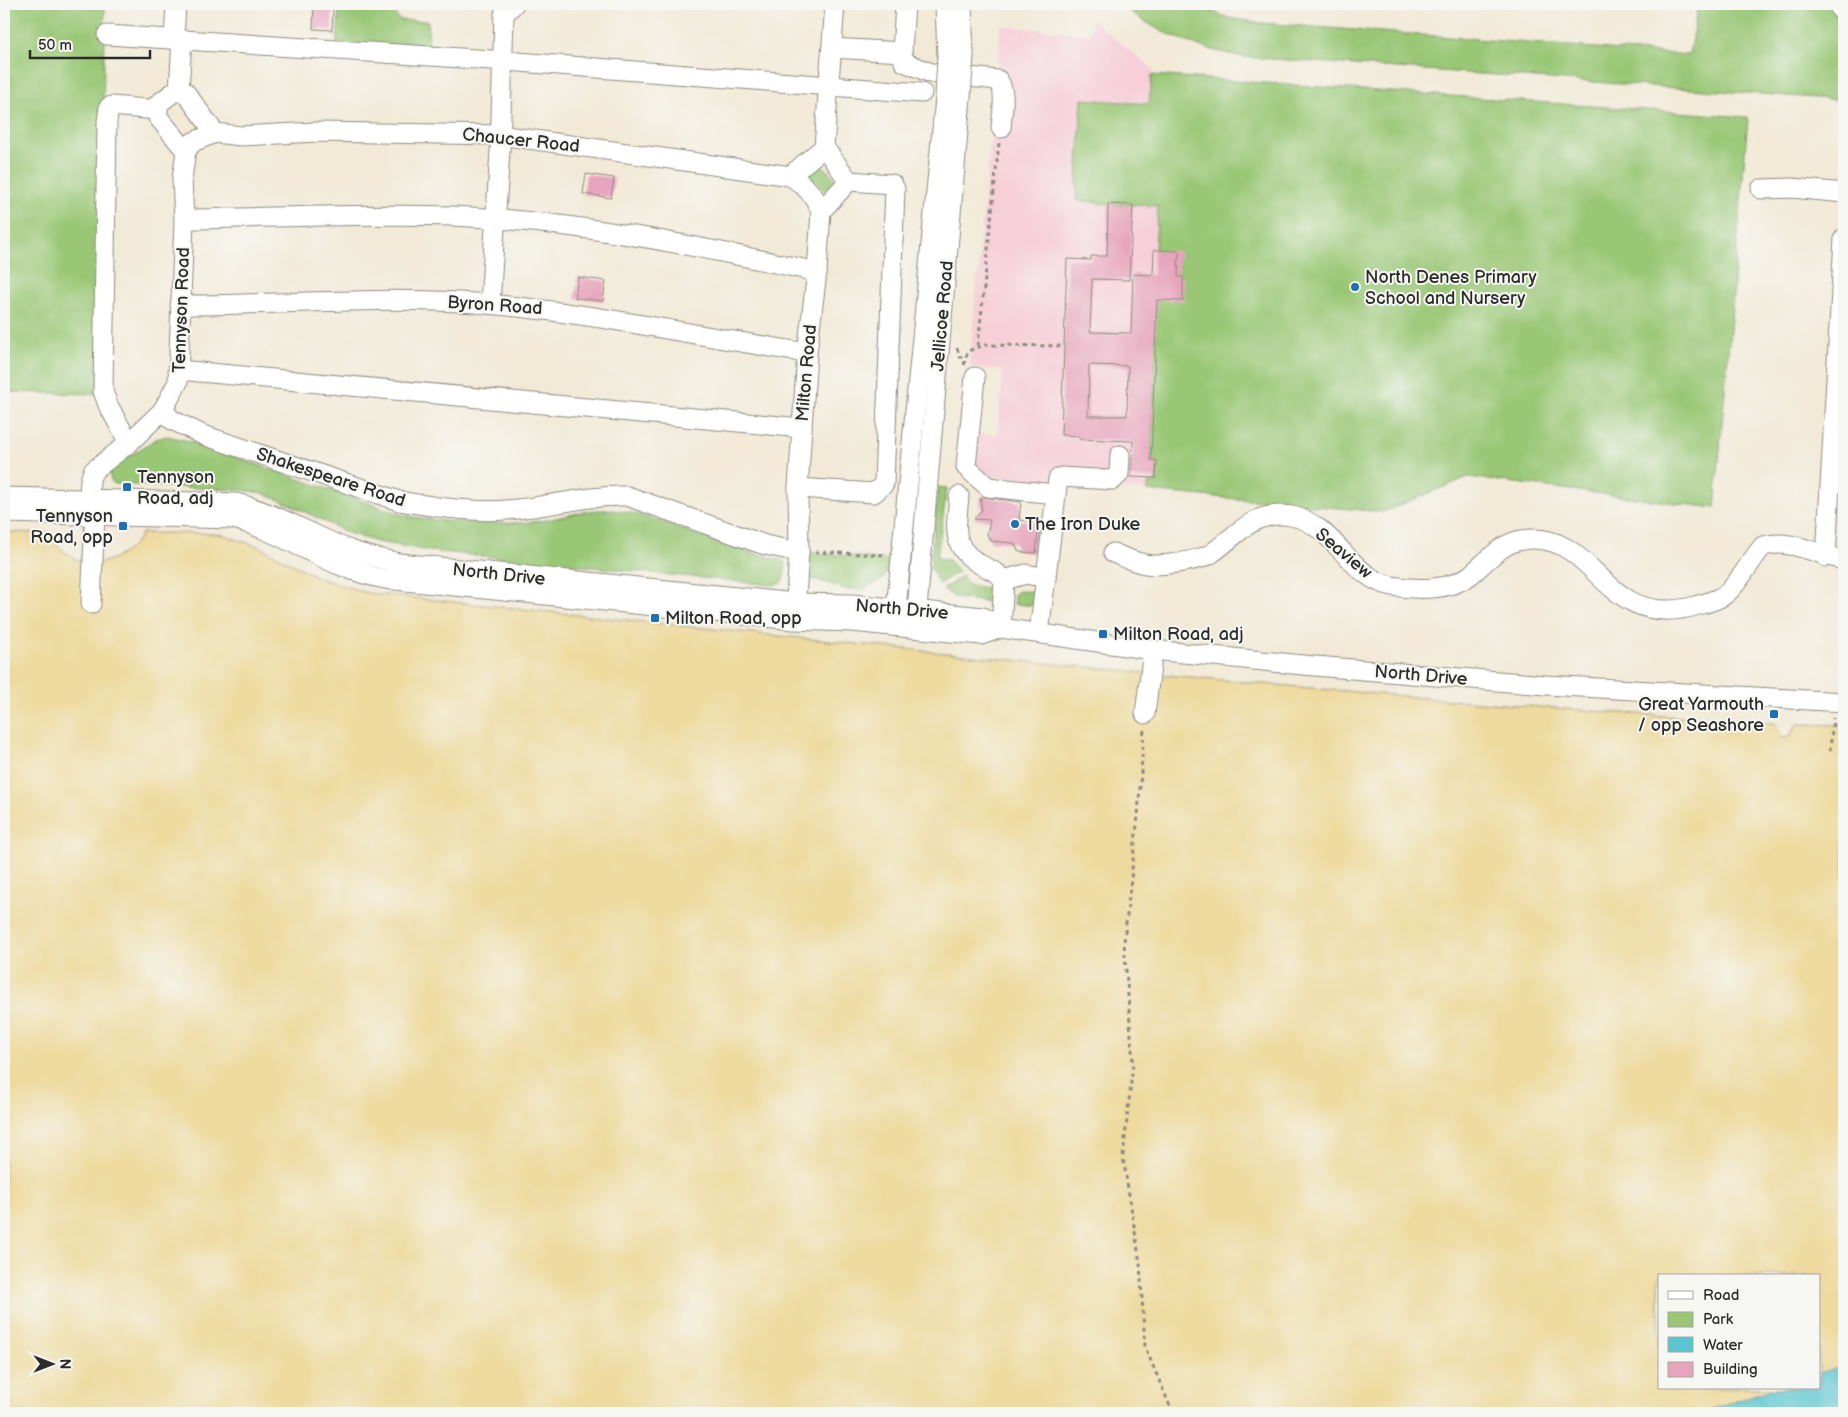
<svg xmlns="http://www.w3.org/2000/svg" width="1848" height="1417" font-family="'Balsamiq Sans',sans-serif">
  <rect width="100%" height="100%" fill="#f6f6f2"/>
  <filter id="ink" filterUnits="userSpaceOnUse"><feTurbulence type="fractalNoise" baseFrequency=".02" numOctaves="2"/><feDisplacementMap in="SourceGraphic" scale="10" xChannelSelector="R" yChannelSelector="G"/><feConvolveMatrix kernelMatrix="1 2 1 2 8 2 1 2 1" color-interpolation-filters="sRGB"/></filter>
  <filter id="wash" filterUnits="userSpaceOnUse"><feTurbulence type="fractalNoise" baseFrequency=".0096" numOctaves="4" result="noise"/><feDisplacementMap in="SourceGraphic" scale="20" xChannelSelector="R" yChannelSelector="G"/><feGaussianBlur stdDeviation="1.12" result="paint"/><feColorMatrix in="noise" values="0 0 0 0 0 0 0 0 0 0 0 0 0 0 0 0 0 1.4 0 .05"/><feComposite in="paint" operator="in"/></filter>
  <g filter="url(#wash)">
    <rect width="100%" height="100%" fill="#f2ead7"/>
    <path fill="#f6cfd8" d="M1092 20 1153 69V75L1748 117 1715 508 1468 477 1383 512 988 476 974 463 977 433 997 435 1003 371 969 367 1001 26 1090 34Z"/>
    <g fill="#99c775" stroke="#627950">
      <path d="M4 4H105L98 394 4 392Z"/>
      <path d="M339 4H387L400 20 428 21 429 50 337 44Z"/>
      <path d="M1121 4H1192L1229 18 1262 23 1689 55 1698 4H1844V100L1244 57C1200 49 1156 34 1121 4Z"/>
      <path d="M1152 75 1748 117 1715 508 1468 477 1383 512 1148 491V483H1156L1157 461 1151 460 1157 275 1154 265 1158 206 1108 204 1076 200 1082 99 1149 104Z"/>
      <path d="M817 163 826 169 836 180V186L827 194 809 176V171Z"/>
      <path d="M167 436 189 441 403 515C444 523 490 525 532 522 557 520 581 509 607 510 642 511 672 526 705 538 730 547 755 554 781 560L786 563 784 578 780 584 773 585 431 551 377 542 348 533 289 504 262 493 241 490 115 484 111 481 109 471 111 468 156 439Z"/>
      <path d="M938 487 947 488 937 558 949 560 958 572 939 584 931 568V560Z"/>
      <path d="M808 552 891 560 883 579 862 590 845 589 808 577Z"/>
      <path d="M962 576 967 584 991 589V602L956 598 943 589Z"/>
      <path d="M1018 591 1041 592 1039 606 1014 604V595Z"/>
    </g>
    <path fill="#eeda9e" stroke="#8c8264" d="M4 532 49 533C56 545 69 559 84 562 107 567 132 552 142 533H204L224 535 260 547 321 579 367 593C836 641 1304 695 1775 723L1782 738 1789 737 1797 724 1844 725V1374L1819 1381V1276H1659V1388H1797L1720 1413H4Z"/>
    <path fill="#59c6cf" stroke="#42787d" d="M1844 1365V1413H1700L1774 1388H1819V1373Z"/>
    <g id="blocks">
      <g fill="#e7a5bd" fill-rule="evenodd">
        <path d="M314 4H333L332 30 313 29Z"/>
        <path d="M586 174 614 178 611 198 583 194Z"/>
        <path d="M1108 204 1133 205 1129 280 1092 279 1090 332 1131 333 1133 274 1153 275 1154 250 1179 251 1178 277H1183V301L1157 300 1151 460 1157 461 1156 478 1131 477 1133 441 1079 439V436L1061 435 1067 259 1091 260V256H1107ZM1089 365 1128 366 1127 416H1088Z"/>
        <path d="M578 277 606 281 603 301 575 298Z"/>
        <path d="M983 497 1021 502 1019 520 1039 522 1036 553 1019 552 1014 543 990 541 987 534 990 520 974 519 982 510 980 499Z"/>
      </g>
    </g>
  </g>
  <g filter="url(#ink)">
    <use href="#blocks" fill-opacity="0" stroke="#8e8a81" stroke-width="1"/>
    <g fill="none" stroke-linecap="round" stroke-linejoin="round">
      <g stroke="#8e8a81" stroke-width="21">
        <g id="minor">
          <path d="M945 4 947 56"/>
          <path d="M962 4 964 56"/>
          <path d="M1840 9 1844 10"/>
          <path d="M107 35 492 60 922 93"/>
          <path d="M174 39 176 4"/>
          <path d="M832 48 902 52 904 62 931 73 998 80C1007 92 1002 113 1001 128"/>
          <path d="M902 52 905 4"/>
          <path d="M179 90 182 40"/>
          <path d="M186 151 158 117V104L174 92H185L215 133"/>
          <path d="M790 176 824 147 835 4"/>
          <path d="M1761 189 1792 188 1844 193"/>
          <path d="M184 219C273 218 362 213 452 216 575 221 697 246 817 272"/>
          <path d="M490 304 500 151 504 14 514 4"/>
          <path d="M180 305C278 305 376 296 474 303 587 311 696 336 807 353"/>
          <path d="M178 370 802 428"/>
          <path d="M975 377 966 467 988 487 1055 494"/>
          <path d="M163 410 172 420 203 435 399 501C437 507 479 514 517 509 555 505 590 495 627 496L765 545 799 552"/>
          <path d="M129 443 108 405 103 391 107 122 109 107 112 106 157 110"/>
          <path d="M798 488 874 493 884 484 895 189 892 184 849 181"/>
          <path d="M959 496C956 531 950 549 985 567 993 571 999 573 1004 580L1001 628"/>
          <path d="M4 497 236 503C277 513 311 535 350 550 365 556 383 559 399 563L796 603 852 604 983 617 1001 628"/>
          <path d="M4 513 234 519C289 534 328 569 385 579L794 620 852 622 981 635 1001 628 1153 650 1303 665 1546 685 1844 702"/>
          <path d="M88 515 90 480 93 471 129 443 163 410 178 382 184 219 182 179 186 151 193 142 215 133 241 136 316 132 500 135 790 176C805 185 815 195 821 211"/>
          <path d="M1113 553C1123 557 1134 562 1145 564 1159 567 1200 561 1212 553 1239 534 1253 510 1291 516 1334 523 1349 578 1392 586 1416 590 1449 591 1469 576 1485 564 1500 543 1522 540 1597 528 1601 632 1695 606 1705 603 1721 600 1729 591 1742 578 1751 560 1763 546 1788 538 1819 555 1844 560"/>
          <path d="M1826 557 1844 238"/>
          <path d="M1004 580 1026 574 1046 578"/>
          <path d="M91 604 95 515"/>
          <path d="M795 614 799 552 798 488 807 353 817 272 821 211 849 181 824 147"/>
          <path d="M895 620 945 98"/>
          <path d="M916 621 961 97"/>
          <path d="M1039 633 1058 479 1061 477 1113 480 1119 474 1120 455"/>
          <path d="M1145 714 1153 650"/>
        </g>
      </g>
      <g stroke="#8e8a81" stroke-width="3" stroke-dasharray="4 4" stroke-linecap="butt">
        <path d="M978 346 999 143"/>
        <path d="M957 348 960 357H965"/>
        <path d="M964 365 968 351 985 345 1064 346"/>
        <path d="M815 552 886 555"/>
        <path d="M1144 730 1138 815 1124 942 1133 1063 1123 1157 1140 1263 1145 1347 1173 1413"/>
        <path d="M1830 751 1833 718"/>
      </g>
      <use href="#minor" stroke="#fff" stroke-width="19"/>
      <g stroke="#8e8a81" stroke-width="21" stroke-linecap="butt">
        <g id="minor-bridge">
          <path d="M961 97 964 56"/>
          <path d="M945 98 947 56"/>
        </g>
      </g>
      <use href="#minor-bridge" stroke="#fff" stroke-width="19"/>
    </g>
  </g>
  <g fill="#1f6fb2" stroke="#f6f6f2" stroke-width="2">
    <circle cx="1355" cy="287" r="5"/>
    <rect x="122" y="482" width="10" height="10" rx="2.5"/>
    <circle cx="1015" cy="524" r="5"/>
    <rect x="118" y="521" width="10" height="10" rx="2.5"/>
    <rect x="650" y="613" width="10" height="10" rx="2.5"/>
    <rect x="1098" y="629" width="10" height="10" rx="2.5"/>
    <rect x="1769" y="709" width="10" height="10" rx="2.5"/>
  </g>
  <g text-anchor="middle" stroke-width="4" stroke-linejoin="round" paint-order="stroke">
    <g font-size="18" fill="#2b2b2b" stroke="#f6f6f2">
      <text transform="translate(521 140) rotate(6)" y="6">Chaucer Road</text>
      <text transform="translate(495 305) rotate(4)" y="6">Byron Road</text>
      <text transform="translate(181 310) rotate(-88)" y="6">Tennyson Road</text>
      <text transform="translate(942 316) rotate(-85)" y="6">Jellicoe Road</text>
      <text transform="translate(806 373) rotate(-85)" y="6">Milton Road</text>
      <text transform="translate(331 477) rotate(18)" y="6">Shakespeare Road</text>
      <text transform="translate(1344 553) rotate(40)" y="6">Seaview</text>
      <text transform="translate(499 574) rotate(6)" y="6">North Drive</text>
      <text transform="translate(902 609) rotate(5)" y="6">North Drive</text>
      <text transform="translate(1421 675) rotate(5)" y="6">North Drive</text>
    </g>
    <g font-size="18" fill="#2b2b2b" stroke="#f6f6f2" text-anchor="start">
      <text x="1365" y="283">North Denes Primary<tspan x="1365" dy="21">School and Nursery</tspan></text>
      <text x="137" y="483">Tennyson<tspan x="137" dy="21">Road, adj</tspan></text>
      <text x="113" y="522" text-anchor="end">Tennyson<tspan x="113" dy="21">Road, opp</tspan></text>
      <text x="1025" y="530">The Iron Duke</text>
      <text x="665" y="624">Milton Road, opp</text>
      <text x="1113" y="640">Milton Road, adj</text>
      <text x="1764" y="710" text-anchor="end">Great Yarmouth<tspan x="1764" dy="21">/ opp Seashore</tspan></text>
    </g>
  </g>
  <rect width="1848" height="1417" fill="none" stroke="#f6f6f2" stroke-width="20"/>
  <rect x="1658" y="1274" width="162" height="115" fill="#f6f6f2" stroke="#a5a5a2"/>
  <rect x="1668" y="1291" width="25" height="8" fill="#ffffff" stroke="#a5a5a2"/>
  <text x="1703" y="1300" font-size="15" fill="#2b2b2b">Road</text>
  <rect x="1668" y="1312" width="25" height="15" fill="#99c775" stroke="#a5a5a2"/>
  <text x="1703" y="1324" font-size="15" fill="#2b2b2b">Park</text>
  <rect x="1668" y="1337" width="25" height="15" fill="#59c6cf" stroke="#a5a5a2"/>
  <text x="1703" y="1350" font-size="15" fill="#2b2b2b">Water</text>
  <rect x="1668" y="1362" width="25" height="15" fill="#e7a5bd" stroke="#a5a5a2"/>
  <text x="1703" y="1374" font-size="15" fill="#2b2b2b">Building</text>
  <g transform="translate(52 1364) rotate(90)" stroke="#f6f6f2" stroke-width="4" paint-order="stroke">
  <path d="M0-4L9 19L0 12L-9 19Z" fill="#2b2b2b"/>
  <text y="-8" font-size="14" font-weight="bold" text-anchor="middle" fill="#2b2b2b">N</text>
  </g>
  <path d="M30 50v8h120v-8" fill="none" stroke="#2b2b2b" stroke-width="2.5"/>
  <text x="38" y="50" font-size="15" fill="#2b2b2b" stroke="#f6f6f2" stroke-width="4" paint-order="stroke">50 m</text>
</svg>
